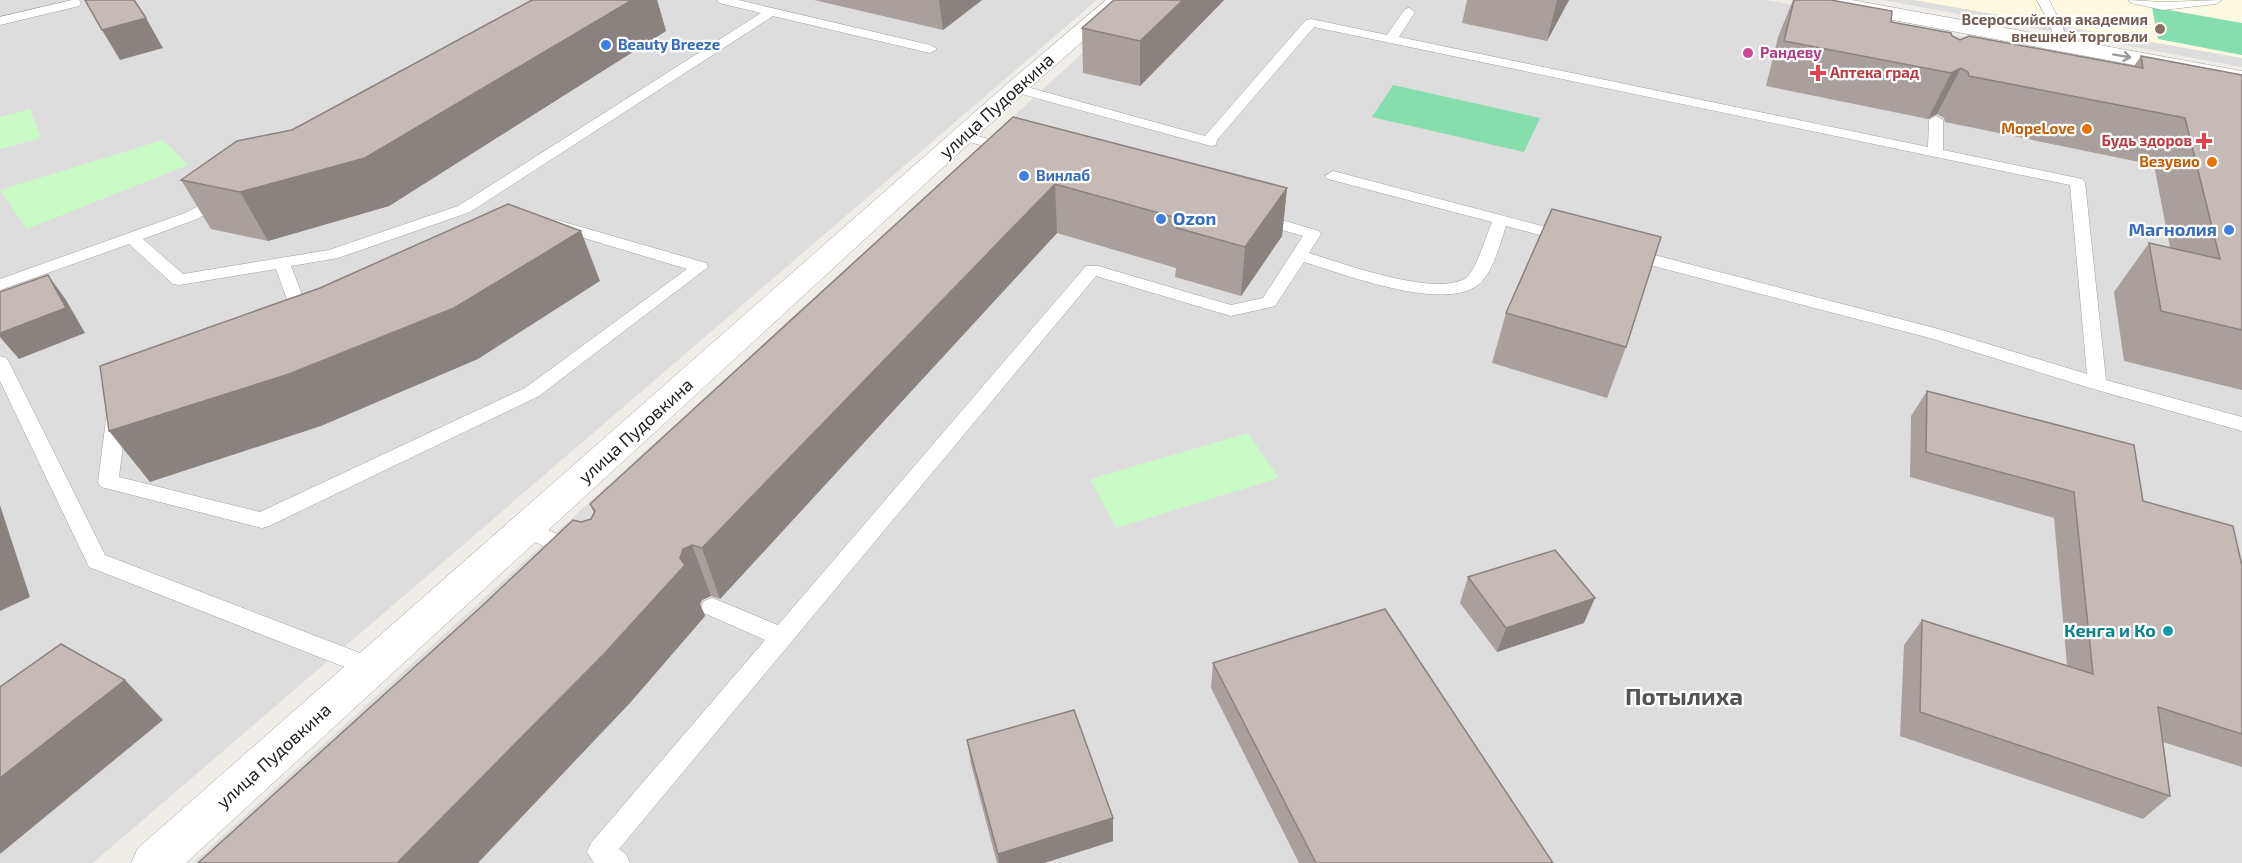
<svg xmlns="http://www.w3.org/2000/svg" width="2242" height="863" font-family="'Exo 2',sans-serif">
  <rect width="100%" height="100%" fill="#f0ece7"/>
  <g fill="#dedddd">
    <path d="M0 0H1097L93 863H0Z"/>
    <path d="M1141 0H1766L2242 89V863H193Z"/>
    <path d="M1883 0H2242V67Z"/>
  </g>
  <path fill="#fefae1" d="M1914 0H2242V58Z"/>
  <g fill="#c9f9c5">
    <path d="M30 109 41 138 0 149V117Z"/>
    <path d="M163 140 188 165 27 229 0 190Z"/>
    <path d="M1248 433 1279 478 1116 528 1090 479Z"/>
  </g>
  <g fill="#86ddae">
    <path d="M2152 7 2242 23V55L2158 39Z"/>
    <path d="M1393 85 1540 118 1524 152 1372 117Z"/>
  </g>
  <g fill="none" stroke-linecap="round" stroke-linejoin="round">
    <g stroke="#a1a1a1" stroke-width="1">
      <g id="lane">
        <path d="M72 0H79L81 3 79 6 0 25V17Z"/>
        <path d="M717 0H738L930 45 937 49 930 53 773 16 470 212 338 258 291 266 312 320C308 327 302 327 295 325L292 321 294 319 276 269 179 285 173 284 129 244 0 290V279L185 213 223 193 231 198 229 201 197 219 143 239 183 274 329 250 458 206 761 13 719 3Z"/>
        <path d="M2037 0H2049L2063 27 2067 45 2065 48H2055L2051 27Z"/>
        <path d="M2129 0 2163 2 2222 0 2216 4 2163 10 2131 3Z"/>
        <path d="M1409 8 1415 12 1399 37 1928 147 1929 120 1936 116 1943 120V150L2082 179 2085 182 2106 380 2242 417V431L2090 388 1930 338 1623 258 1621 254 1623 250H1635L1942 330 2087 374 2070 185 1314 27 1217 140 1216 145 1211 146 1011 91 1009 88 1016 84 1205 136 1306 20 1311 19 1387 35 1405 9Z"/>
        <path d="M963 132 1015 146 1017 149 1010 153 958 139 956 136 958 133Z"/>
        <path d="M1333 171 1572 234 1574 237 1566 242 1506 226C1500 244 1493 273 1478 285 1443 312 1343 274 1304 262L1275 306 1231 316 1096 276 619 849 626 854 630 863H594L587 852 591 843 765 640 704 613 701 607 704 601 712 598 720 601 778 625 1086 266H1098L1231 305 1263 298 1303 236 1252 221 1250 218 1252 215 1258 213 1319 231 1321 234 1309 253C1341 263 1440 299 1467 277 1477 268 1486 236 1492 222L1328 179 1325 176Z"/>
        <path d="M557 220 706 263 708 267 539 396 269 526 262 528 101 487 98 482 107 412 110 407 117 405 124 407 127 412 119 477 260 512 525 388 687 269 551 228 549 225 551 222Z"/>
        <path d="M0 356 6 358 9 362 105 555 381 661 385 668 381 675 373 678 365 675 89 567 0 381Z"/>
        <path d="M527 521 581 544 584 550 581 556 573 558 565 556 520 535 516 529 520 523Z"/>
      </g>
    </g>
    <g stroke="#a1a1a1" stroke-width="1">
      <g id="street">
        <path d="M1106 0H1129L1024 93 186 863H131L138 848 1008 83Z"/>
        <path d="M1807 0H1852L2242 71V85L1817 6 1810 4Z"/>
      </g>
    </g>
    <use href="#lane" fill="#fff" fill-rule="evenodd"/>
    <use href="#street" fill="#fff" fill-rule="evenodd"/>
  </g>
  <g fill="#a9a09d">
    <path d="M532 0H657L666 31 389 206 268 241 211 229 181 180 292 130Z"/>
    <path d="M814 0H982L943 30Z"/>
    <path d="M1114 0H1224L1140 86 1083 73 1082 28Z"/>
    <path d="M1467 0H1569L1547 41 1462 23Z"/>
    <path d="M1793 0H1831L1891 22 1952 36 1960 40 2134 66 2141 56 2242 75V390L2124 361 2114 292 2149 243 2170 248 2154 165 1945 122 1944 118 1937 114 1928 119 1766 86 1778 37Z"/>
    <path d="M1013 117 1287 188 1282 236 1241 296 1175 277 1176 268 1057 233 720 599 711 596 702 600 700 604 705 616 629 704 581 522 591 519 594 513 590 504Z"/>
    <path d="M1506 313 1626 347 1607 398 1492 363Z"/>
    <path d="M1927 391 2143 501 2242 566V767L2163 742 2170 796 2143 819 1900 736 1904 645 1922 620 2067 665 2054 518 1910 477 1911 416Z"/>
    <path d="M1468 577 1584 623 1497 652 1460 603Z"/>
    <path d="M1213 663 1553 863H1299L1211 688Z"/>
    <path d="M967 740 1113 818V841L1044 863H997L971 764Z"/>
  </g>
  <g fill="#8a827f">
    <path d="M632 0H657L666 31 389 206 268 241 240 192Z"/>
    <path d="M939 0H982L943 30Z"/>
    <path d="M1183 0H1224L1140 86V41Z"/>
    <path d="M1557 0H1569L1547 41Z"/>
    <path d="M146 18 163 48 120 60 102 30Z"/>
    <path d="M1961 68 1937 114 1928 119 1951 73Z"/>
    <path d="M1055 184 1057 233 720 599 702 548Z"/>
    <path d="M1287 188 1282 236 1241 296 1245 247Z"/>
    <path d="M581 231 600 281 478 359 321 426 150 482 109 431Z"/>
    <path d="M48 275 66 300 85 333 19 359 0 337V333Z"/>
    <path d="M0 505 30 597 0 611Z"/>
    <path d="M692 545 711 596 702 600 700 604 705 616 629 704 478 863H397L680 558 683 549Z"/>
    <path d="M1595 598 1584 623 1497 652 1506 628Z"/>
    <path d="M125 680 163 720 0 854V778Z"/>
    <path d="M1113 818V841L1044 863H999L998 854Z"/>
  </g>
  <g fill="#c5bab6" stroke="#8a827f" stroke-width="1.5">
    <path d="M85 0H134L146 18 102 30Z"/>
    <path d="M532 0H632L365 158 240 192 181 180 237 141 292 130Z"/>
    <path d="M1114 0H1183L1140 41 1082 28Z"/>
    <path d="M1794 0H1831L1892 11 1891 22 1951 33 1952 36 1960 40 1969 36 2143 68 2141 56 2242 75V330L2161 311 2149 243 2220 259 2185 118 1969 76 1968 72 1961 68 1951 73 1784 41Z"/>
    <path d="M1013 117 1287 188 1245 247 1177 228 1184 220 1055 184 702 548 692 545 683 549 680 558 685 565 604 654 397 863H198L482 606 573 520 581 522 591 519 595 511 590 504Z"/>
    <path d="M508 204 581 231 454 308 289 374 109 431 100 366 320 288Z"/>
    <path d="M1552 209 1661 237 1626 347 1506 313Z"/>
    <path d="M48 275 66 308 0 333V292Z"/>
    <path d="M1927 391 2134 445 2143 501 2233 526 2242 566V734L2158 707 2170 796 1920 712 1922 620 2093 674 2074 492 1926 452Z"/>
    <path d="M1555 550 1595 598 1506 628 1468 577Z"/>
    <path d="M1385 609 1553 863H1316L1213 663Z"/>
    <path d="M61 644 125 680 0 778V687Z"/>
    <path d="M1074 710 1113 818 998 854 967 740Z"/>
  </g>
  <defs><path id="oneway-shaft" d="M-6 0H5M1.5-3L5.5 0L1.5 3" fill="none" stroke-width="1.6" stroke-linecap="round" stroke-linejoin="round" transform="scale(1.5)"/></defs>
  <use stroke="#9b9b9b" href="#oneway-shaft" transform="translate(2122 56) rotate(10)"/>
  <circle fill="#8d6e63" stroke="#fff" stroke-width="2" cx="2160" cy="29" r="6"/>
  <g fill="#3f7fe0" stroke="#fff" stroke-width="2">
    <circle cx="606" cy="45" r="6"/>
    <circle cx="1024" cy="176" r="6"/>
    <circle cx="1161" cy="219" r="6"/>
    <circle cx="2229" cy="230" r="6"/>
  </g>
  <circle fill="#d1479c" stroke="#fff" stroke-width="2" cx="1748" cy="53" r="6"/>
  <g fill="#e0444e" stroke="#fff" stroke-width="2">
    <path d="M1815 64h6v6h6v6h-6v6h-6v-6h-6v-6h6z"/>
    <path d="M2201 132h6v6h6v6h-6v6h-6v-6h-6v-6h6z"/>
  </g>
  <g fill="#e8710a" stroke="#fff" stroke-width="2">
    <circle cx="2087" cy="129" r="6"/>
    <circle cx="2212" cy="162" r="6"/>
  </g>
  <circle fill="#0f9aa8" stroke="#fff" stroke-width="2" cx="2168" cy="631" r="6"/>
  <g text-anchor="middle" stroke-width="4.5" stroke-linejoin="round" paint-order="stroke">
    <g font-size="15" font-weight="bold" fill="#785e54" stroke="#fff" text-anchor="end">
      <text x="2148" y="25">Всероссийская академия<tspan x="2148" dy="17">внешней торговли</tspan></text>
    </g>
    <g font-size="15" font-weight="bold" fill="#366cbe" stroke="#fff" text-anchor="start">
      <text x="618" y="50">Beauty Breeze</text>
      <text x="1036" y="181">Винлаб</text>
    </g>
    <g font-size="15" font-weight="bold" fill="#b23c85" stroke="#fff" text-anchor="start">
      <text x="1760" y="58">Рандеву</text>
    </g>
    <g font-size="15" font-weight="bold" fill="#be3a42" stroke="#fff" text-anchor="start">
      <text x="1830" y="78">Аптека град</text>
      <text x="2192" y="146" text-anchor="end">Будь здоров</text>
    </g>
    <g font-size="15" font-weight="bold" fill="#c56008" stroke="#fff" text-anchor="end">
      <text x="2075" y="134">МореLove</text>
      <text x="2200" y="167">Везувио</text>
    </g>
    <g font-size="18" fill="#202020" stroke="#fff">
      <text transform="translate(997 106) rotate(-42)" y="6">улица Пудовкина</text>
      <text transform="translate(636 431) rotate(-42)" y="6">улица Пудовкина</text>
      <text transform="translate(274 756) rotate(-42)" y="6">улица Пудовкина</text>
    </g>
    <g font-size="18" font-weight="bold" fill="#366cbe" stroke="#fff" text-anchor="start">
      <text x="1173" y="225">Ozon</text>
      <text x="2217" y="236" text-anchor="end">Магнолия</text>
    </g>
    <g font-size="18" font-weight="bold" fill="#0d838f" stroke="#fff" text-anchor="end">
      <text x="2156" y="637">Кенга и Ко</text>
    </g>
    <g font-size="24" font-weight="bold" fill="#535353" stroke="#fff">
      <text x="1684" y="705">Потылиха</text>
    </g>
  </g>
</svg>
